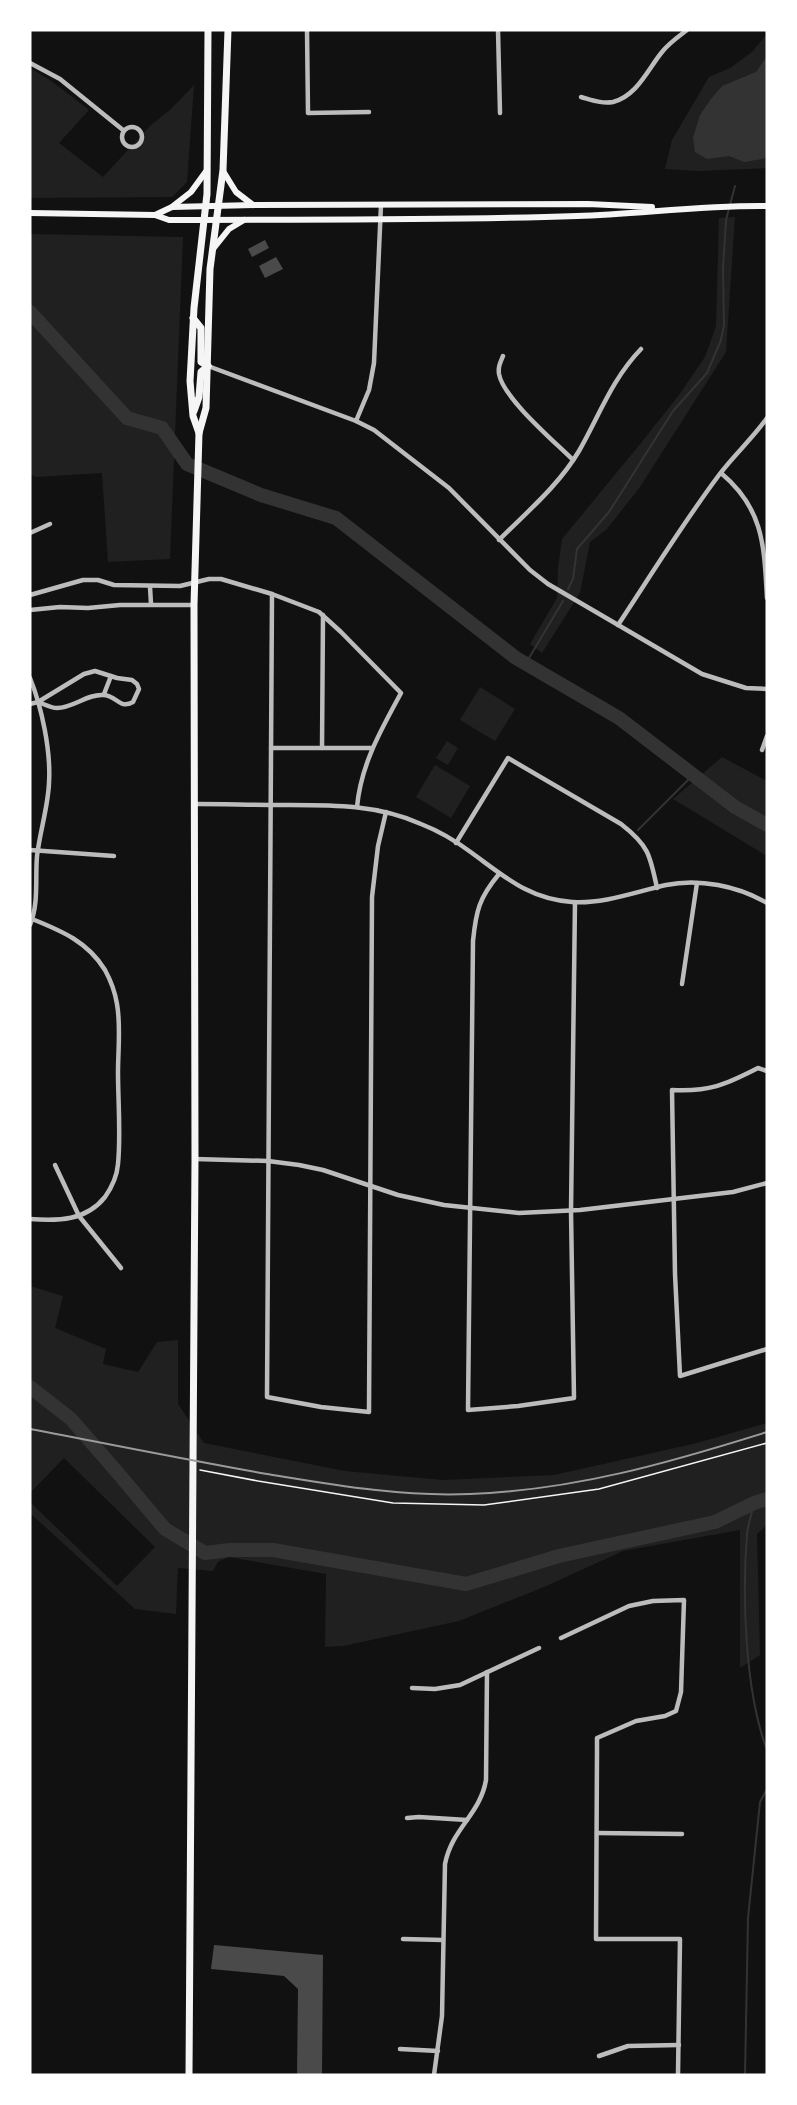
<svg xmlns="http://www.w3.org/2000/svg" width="797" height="2105" font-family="Cabin,sans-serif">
  <rect width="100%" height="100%" fill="#111"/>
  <g fill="#202020">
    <path d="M767 34V168L699 171 665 169 672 140 709 77 730 68 752 52Z"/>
    <path d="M30 68 50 80 89 110 59 143 103 177 151 125 171 109 194 85 187 182 172 197 30 198Z"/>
    <path d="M735 217 726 352 640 487 607 529 590 542 580 593 542 653 530 644 557 598 558 568 562 539 641 443 679 395 705 357 716 326 719 218Z"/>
    <path d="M30 234 183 237 170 559 108 562 102 473 36 477 30 474Z"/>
    <path d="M480 687 515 709 495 741 460 720Z"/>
    <path d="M447 741 458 748 448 765 436 758Z"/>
    <path d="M722 757 767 781V856L673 799Z"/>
    <path d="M435 765 470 786 451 818 416 797Z"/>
    <path d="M30 1286 63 1296 55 1328 106 1349 103 1364 138 1372 157 1342 178 1340V1404L204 1443 345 1471 443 1480 554 1475 697 1443 767 1423V1525L757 1534 760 1655 740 1668V1530L623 1551 544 1587 459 1621 343 1646 325 1647 326 1574 228 1557 218 1562 213 1571 178 1568 176 1614 135 1609 30 1513V1502L117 1586 155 1547 64 1458 30 1493Z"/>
  </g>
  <path fill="#333" d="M767 56V157L762 159 744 162 729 156 707 159 695 152 693 138 700 115 711 99 722 86 756 72Z"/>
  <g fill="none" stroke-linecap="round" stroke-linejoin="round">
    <g stroke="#333" stroke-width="2">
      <path d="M568 589 573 579 577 549 609 512 673 411 707 373 721 340 724 325 723 269 726 220 735 186"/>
      <path d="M526 663 563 601"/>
      <path d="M638 830 693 775"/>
      <path d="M754 1503C752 1513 748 1524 747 1534 742 1597 745 1692 767 1750"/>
      <path d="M745 2075 748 1918 760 1802 767 1789"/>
    </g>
    <g stroke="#333" stroke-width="14">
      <path d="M30 312 127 418 162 428 187 464 261 495 336 518 516 658 619 718 735 807 767 825"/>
      <path d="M30 1387 71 1419 117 1472 165 1529 205 1553 229 1550H273L466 1584 559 1556 715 1522 754 1503 767 1499"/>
    </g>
  </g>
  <g fill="#4a4a4a">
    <path d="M265 240 269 248 252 257 248 249Z"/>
    <path d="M276 257 283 269 265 278 259 266Z"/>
    <path d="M214 1945 323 1955 322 2075H297L298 1989 284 1976 211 1969Z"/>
  </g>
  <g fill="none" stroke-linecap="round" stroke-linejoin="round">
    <path stroke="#f5f5f5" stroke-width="1.5" d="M200 1470 258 1481 393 1503 484 1505 599 1489 767 1443"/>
    <g stroke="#bcbcbc" stroke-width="4.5">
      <path d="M307 30 308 113 369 112"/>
      <path d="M498 30 500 113"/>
      <path d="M30 63 60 79 123 130"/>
      <path d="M581 97C592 100 602 104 613 102 637 96 648 69 662 52 669 43 678 37 687 30"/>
      <circle cx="132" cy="137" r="10"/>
      <path d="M503 356C500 363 498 367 499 374 503 398 555 442 573 460"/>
      <path d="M208 366 356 421 374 430 449 488 530 570 548 584 702 674 746 688 767 689"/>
      <path d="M356 421 369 390 374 363 381 205"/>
      <path d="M721 473C764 509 764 546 767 598"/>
      <path d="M30 533 50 524"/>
      <path d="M499 540C527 512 559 485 579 451 599 416 612 379 641 349"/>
      <path d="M150 587 151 604"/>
      <path d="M272 594 267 1397 321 1407 369 1412 372 897 378 846 386 812"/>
      <path d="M30 595 83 580H98L114 585 180 586 209 579H221L272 594 319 612 341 632 401 693C381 730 361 764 357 807"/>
      <path d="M30 610 60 607 88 608 120 605H194"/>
      <path d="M618 625C651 575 683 523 719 475 734 455 753 438 767 418"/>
      <path d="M30 678C42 708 51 751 49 783 48 807 40 831 37 856 35 879 39 903 30 925"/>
      <path d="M104 694 111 676"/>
      <path d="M30 704 38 702 84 674 95 671 117 678 132 680 137 684 139 689 133 702C119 710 117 695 103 695 87 694 73 708 57 708 51 708 44 704 38 702"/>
      <path d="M271 748H372"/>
      <path d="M322 748 323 615"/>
      <path d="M762 750 767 736"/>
      <path d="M196 804C224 804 253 805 282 805 330 805 376 804 421 824 439 831 456 841 472 853 505 877 529 899 572 902 604 904 635 892 666 885 699 878 738 886 767 903"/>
      <path d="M456 843 508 758 621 824C648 845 650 854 657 888"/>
      <path d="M30 850 114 856"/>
      <path d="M499 874C479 898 476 911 473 941L468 1410 518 1406 574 1398 571 1211 575 902"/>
      <path d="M682 984 697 883"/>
      <path d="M767 1071 758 1068C725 1085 709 1092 672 1090L675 1274 680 1376 767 1349"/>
      <path d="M195 1159 268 1161 299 1165 323 1170 398 1195 444 1205 519 1213 580 1210 733 1192 767 1183"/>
      <path d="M55 1165 79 1216 121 1268"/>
      <path d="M30 1219C58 1221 86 1221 105 1197 112 1187 117 1176 118 1164 121 1134 118 1102 118 1072 118 1050 121 1026 117 1004 115 992 111 981 105 970 88 942 62 931 32 919"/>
      <path d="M561 1638 629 1606 653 1601 684 1600 681 1692 676 1711 665 1716 636 1721 597 1738V1752L596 1939H680L678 2075"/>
      <path d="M412 1688 435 1689 460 1685 539 1648"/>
      <path d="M407 1818 419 1817 467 1820"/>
      <path d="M597 1833 682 1834"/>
      <path d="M403 1939 443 1940"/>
      <path d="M400 2049 438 2051"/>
      <path d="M599 2056 628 2046 679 2045"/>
      <path d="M434 2075 442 2016 445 1864C452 1828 480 1815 486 1780L487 1672"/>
    </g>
    <g stroke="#f5f5f5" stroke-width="6">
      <path d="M223 171 236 192 253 205"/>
      <path d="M173 206 191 192 207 170"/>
      <path d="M30 213 155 215 169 220C305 219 441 221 577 216 640 214 703 205 767 206"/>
      <path d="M155 215 172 207 254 205 588 204 652 207"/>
      <path d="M213 249 229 229 244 220"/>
    </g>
    <g stroke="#f5f5f5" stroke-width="7">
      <path d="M193 318 201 328V362L208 366"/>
      <path d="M194 411 199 397 201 372 208 366"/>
      <path d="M199 433 193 416 190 381 194 308 207 194 208 30"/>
      <path d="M189 2075 195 1159 194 605 199 433 206 408 210 269 223 170 228 30"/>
    </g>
    <path stroke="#9a9a9a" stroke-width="2" d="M30 1429C109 1444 188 1460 267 1474 334 1485 402 1497 470 1494 575 1490 668 1463 767 1432"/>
  </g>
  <rect width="797" height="2105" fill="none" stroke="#ffffff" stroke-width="63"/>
</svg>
